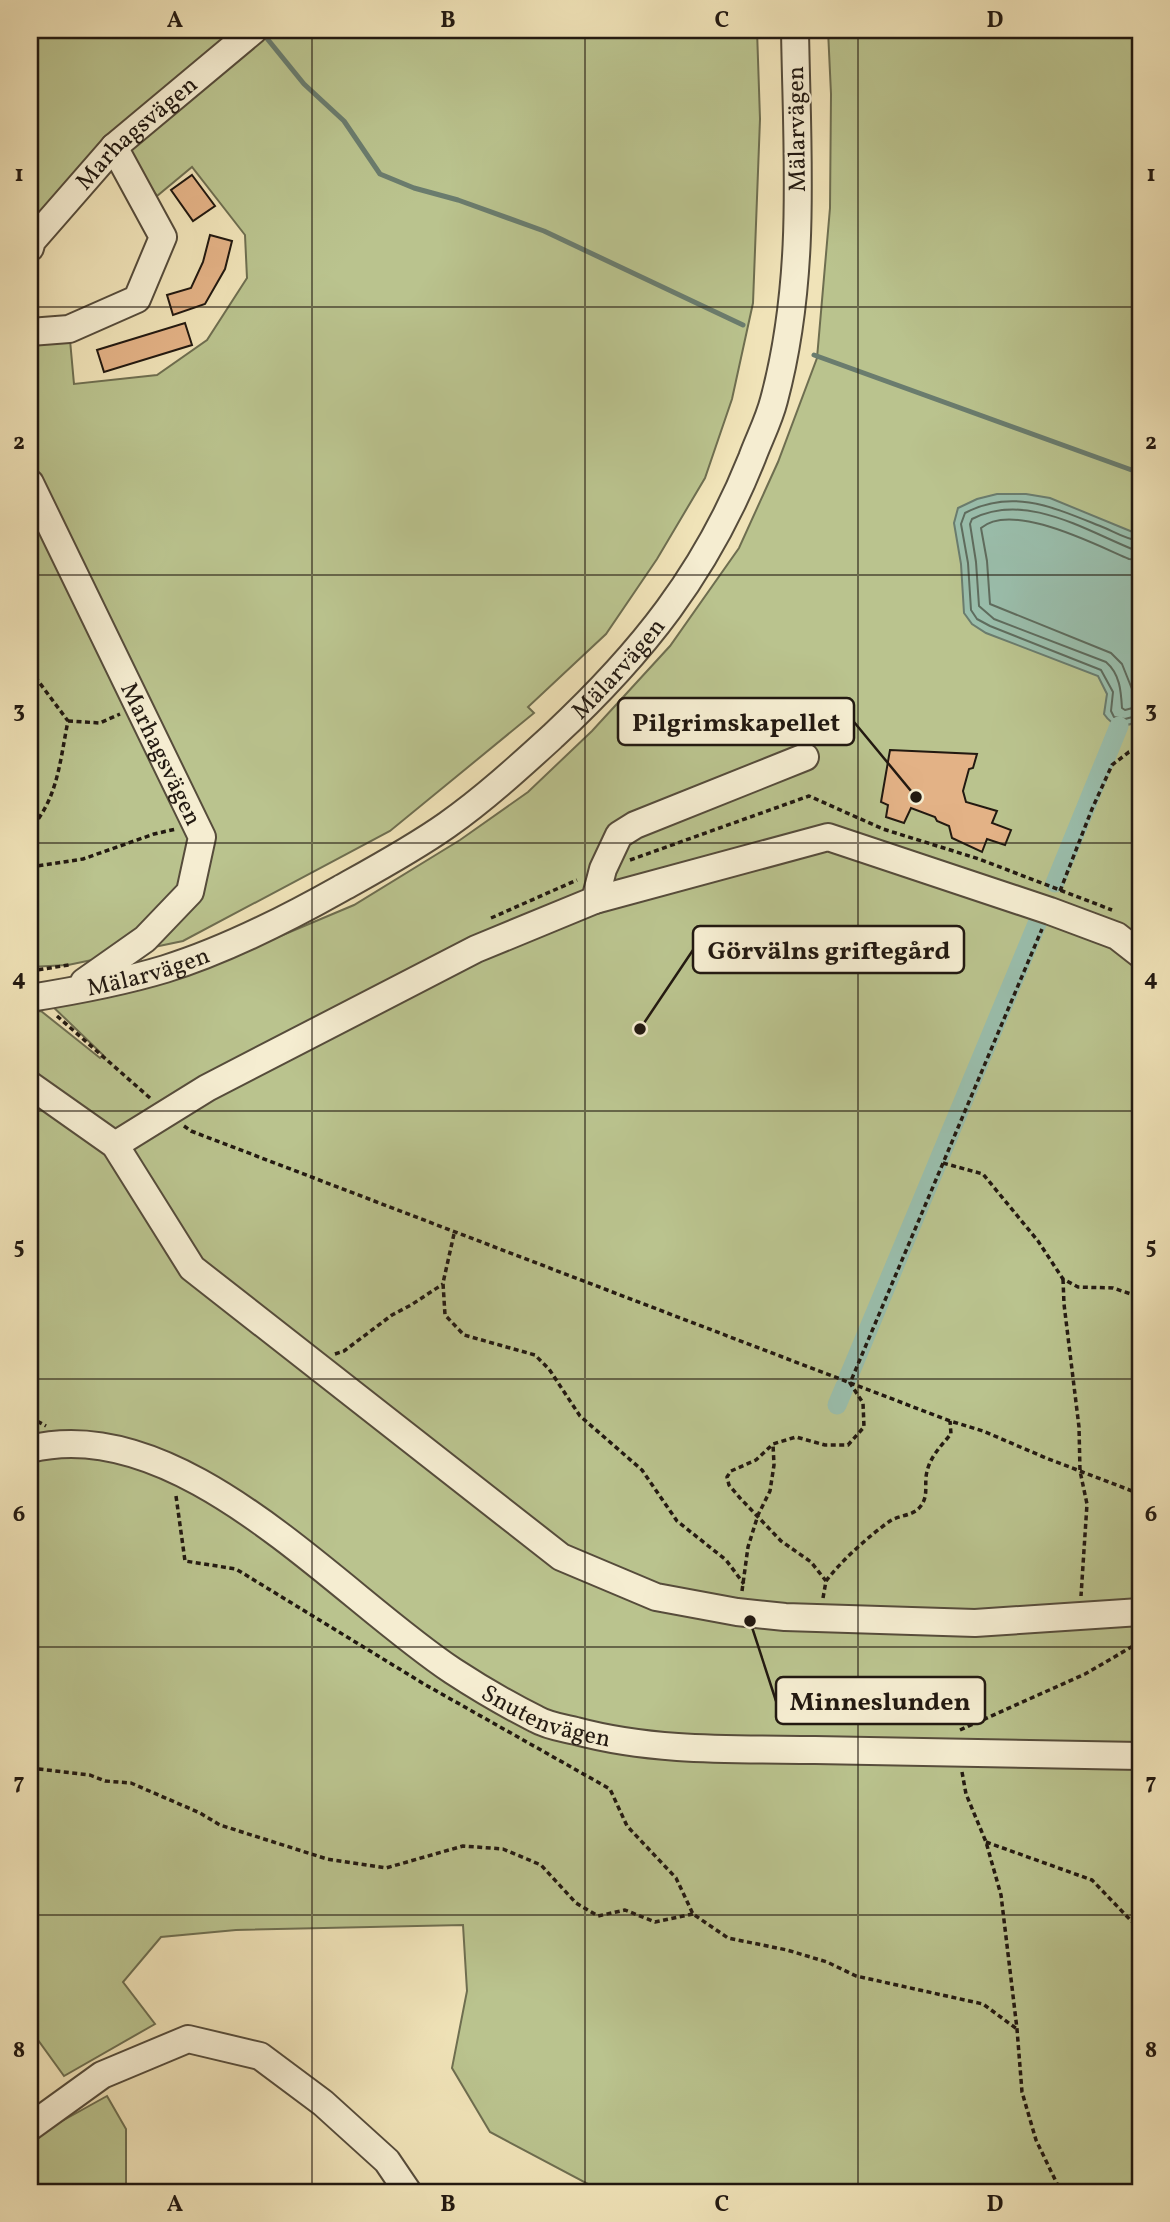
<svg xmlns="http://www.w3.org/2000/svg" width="1170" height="2222" font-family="Vollkorn,serif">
  <rect width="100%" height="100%" fill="#f0e3b8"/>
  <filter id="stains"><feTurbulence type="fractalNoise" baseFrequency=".00286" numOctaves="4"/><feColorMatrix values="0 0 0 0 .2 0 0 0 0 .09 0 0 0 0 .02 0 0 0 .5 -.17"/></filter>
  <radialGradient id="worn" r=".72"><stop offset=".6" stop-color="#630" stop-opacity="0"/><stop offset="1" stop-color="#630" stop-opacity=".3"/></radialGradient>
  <g fill="#bac38e" stroke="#6e6e50" stroke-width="2">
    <path d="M30 30H757L760 119 753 303 732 399 705 478 657 559 606 634 528 707 534 713 390 831 183 941 68 965 30 967V332L69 329 74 384 157 375 207 340 247 278 245 235 192 167 157 196 124 147 40 244 30 271Z"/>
    <path d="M828 30H1140V2192H603L490 2132 452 2068 467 1991 463 1925 236 1930 161 1937 123 1982 155 2024 64 2076 30 2029V1012L41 1011 100 1058 103 1055 47 1001 240 953 354 905 460 840 528 792 592 731 670 646 739 548 778 462 817 358 830 208 831 94Z"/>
    <path d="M107 2096 126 2129V2192H30V2140L35 2136Z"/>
  </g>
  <path fill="#9abeac" stroke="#6a7c6e" stroke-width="2" d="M997 494H1026L1050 498 1140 535V721C1124 727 1114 729 1104 714L1107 694 1098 676 986 633 972 624 964 613 961 564 954 523 958 508 977 499Z"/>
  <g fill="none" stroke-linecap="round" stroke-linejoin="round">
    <g stroke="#5e6c5e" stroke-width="2">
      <path d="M1140 541C1128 540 1116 533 1105 528 1057 509 1014 487 965 513L961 524 968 563 971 610 977 619 990 626 1101 670 1113 692 1111 711 1114 717 1125 719 1140 715"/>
      <path d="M1140 550 1132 549C1083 529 1025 492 972 519L970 524 976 562 979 606 994 619 1106 662C1120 674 1121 691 1122 708L1125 710 1140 706"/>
      <path d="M1140 560 1129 559C1096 545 1012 501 981 528L987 561 990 604 1111 653 1122 664 1134 694 1140 695"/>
    </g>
    <g stroke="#6a7c6e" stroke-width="5">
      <path d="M265 36 304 84 344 121 380 174 414 188 458 200 544 231 743 325"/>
      <path d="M814 355 1140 473"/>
    </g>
    <g stroke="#9abeac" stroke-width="19">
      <path d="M1055 883 1119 726"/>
      <path d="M848 1378 1039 919"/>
      <path d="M837 1405 845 1386"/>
    </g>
  </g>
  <g fill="#e3b286" stroke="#221911" stroke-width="2">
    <path d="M192 175 215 206 193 221 171 190Z"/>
    <path d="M210 235 232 241 225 269 205 304 173 315 167 295 191 288 203 262Z"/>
    <path d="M185 323 192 345 104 372 97 350Z"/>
    <path d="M890 750 977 754 973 768 969 769 963 791 966 802 997 811 992 823 1011 830 1005 845 987 839 982 852 952 838 949 826 937 821 935 817 911 808 904 823 886 817 888 805 881 802Z"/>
  </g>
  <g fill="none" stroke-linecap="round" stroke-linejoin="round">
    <g stroke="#564c3b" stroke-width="30">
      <g id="minor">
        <path id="s1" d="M30 248 32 241 114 147 254 30"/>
        <path d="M30 332 69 329 137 299 163 237 114 147"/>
        <path id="s2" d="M30 483 202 837 190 892 145 939 84 982"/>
        <path d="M595 900 603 869 619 835 635 825 805 757"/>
        <path id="s3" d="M30 998C74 991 122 982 165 969 226 950 285 920 340 889 376 869 413 849 447 825 484 799 519 767 553 736 642 653 706 573 752 458 759 439 769 420 774 400 807 277 797 155 795 30"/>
        <path d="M30 1085 115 1145 192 1268 561 1557 656 1597 737 1612 785 1617 975 1623 1140 1612"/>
        <path d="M115 1145 207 1088 476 949 595 900 828 837 1050 911 1117 936 1140 954"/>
        <path id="s4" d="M30 1449C181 1411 338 1595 453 1671 479 1688 508 1705 536 1719 548 1726 563 1728 576 1731 654 1752 735 1749 815 1750 924 1752 1032 1754 1140 1756"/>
        <path d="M30 2127 102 2075 188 2039 260 2056 323 2103 387 2161 408 2192"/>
      </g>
    </g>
    <g stroke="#221911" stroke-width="3.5" stroke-dasharray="5 3.5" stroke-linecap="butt">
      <path d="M30 670 68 721C60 760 58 799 30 829"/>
      <path d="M68 721 100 723 120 714"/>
      <path d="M630 860 809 796 883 829 979 859 1112 910"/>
      <path d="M30 867 83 859 154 834 176 829"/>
      <path d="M1060 891 1092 809 1112 765 1129 752 1140 748"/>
      <path d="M491 918 577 880"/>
      <path d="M30 971 69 965"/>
      <path d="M57 1016 150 1098"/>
      <path d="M184 1126 191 1131 950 1421 983 1431 1046 1458 1140 1494"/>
      <path d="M943 1163 983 1174 1038 1241 1063 1279 1078 1287 1113 1288 1140 1297"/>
      <path d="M454 1234 443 1283 445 1315 464 1335 535 1355 549 1369 580 1416 642 1470 677 1521 726 1560 744 1584"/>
      <path d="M1063 1279 1064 1304 1079 1427 1080 1471 1087 1504 1081 1596"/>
      <path d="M335 1354 344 1351 392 1315 411 1305 443 1284"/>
      <path d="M30 1417 46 1426"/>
      <path d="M176 1496 185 1561 236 1569 424 1684 610 1789 627 1826 676 1878 693 1914 728 1938 787 1950 827 1962 856 1976 983 2004 1017 2029"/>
      <path d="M826 1581C841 1561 870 1535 890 1521 899 1515 913 1516 920 1507 928 1497 925 1489 926 1477 928 1459 940 1447 951 1434L950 1421"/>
      <path d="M742 1591 748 1547 758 1515 770 1491 774 1465 773 1444"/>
      <path d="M823 1598 826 1581 811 1562 781 1541 740 1498 729 1485 727 1477 731 1471 756 1460 773 1444 796 1437 825 1445H848L864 1427 863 1403 850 1383 1042 929"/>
      <path d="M960 1730 1085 1674 1140 1642"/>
      <path d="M30 1768 90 1775 105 1781 131 1783 200 1813 220 1825 327 1859 386 1868 463 1846 503 1849 541 1865 576 1903 598 1916 625 1910 655 1922 693 1914"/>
      <path d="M962 1772 966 1794 986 1842 1001 1895 1017 2029 1022 2092 1036 2140 1061 2192"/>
      <path d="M986 1842 1092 1880 1140 1930"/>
    </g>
    <use href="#minor" stroke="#f5edd1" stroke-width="26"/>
  </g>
  <path fill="none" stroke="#221911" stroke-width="2" stroke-opacity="0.55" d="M312 30V2192M585 30V2192M858 30V2192M30 307H1140M30 575H1140M30 843H1140M30 1111H1140M30 1379H1140M30 1647H1140M30 1915H1140"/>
  <g text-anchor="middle" stroke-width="5" stroke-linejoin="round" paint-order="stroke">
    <g font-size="24" fill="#221911" stroke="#f5edd1">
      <text transform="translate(796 129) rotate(-91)" y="8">Mälarvägen</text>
      <text dy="8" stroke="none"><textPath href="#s1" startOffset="158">Marhagsvägen</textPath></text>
      <text dy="8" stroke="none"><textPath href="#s3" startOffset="688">Mälarvägen</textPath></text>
      <text dy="8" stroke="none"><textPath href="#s2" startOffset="301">Marhagsvägen</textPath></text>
      <text dy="8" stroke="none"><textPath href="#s3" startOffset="121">Mälarvägen</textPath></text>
      <text dy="8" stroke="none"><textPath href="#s4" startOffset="598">Snutenvägen</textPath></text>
    </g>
  </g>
  <path fill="none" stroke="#221911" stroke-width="2.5" d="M916 797L854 722M640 1029L693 950M750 1621L776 1701"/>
  <g fill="#221911" stroke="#f5edd1" stroke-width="2.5">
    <circle cx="916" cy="797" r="7"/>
    <circle cx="640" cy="1029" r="7"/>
    <circle cx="750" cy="1621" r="7"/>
  </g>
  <g fill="#f5edd1" stroke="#221911" stroke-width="2.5">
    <rect x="618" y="698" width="236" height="47" rx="7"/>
    <rect x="693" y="926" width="271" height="47" rx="7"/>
    <rect x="776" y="1677" width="209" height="47" rx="7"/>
  </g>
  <g font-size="26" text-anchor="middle" font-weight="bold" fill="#221911">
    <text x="736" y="731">Pilgrimskapellet</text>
    <text x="829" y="959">Görvälns griftegård</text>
    <text x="880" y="1710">Minneslunden</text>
  </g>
  <rect width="1170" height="2222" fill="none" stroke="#f0e3b8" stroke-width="77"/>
  <rect x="38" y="38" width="1094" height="2146" fill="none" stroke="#221911" stroke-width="2.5"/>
  <g font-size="23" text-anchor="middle" font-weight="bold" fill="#221911">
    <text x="175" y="27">A</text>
    <text x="448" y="27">B</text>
    <text x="722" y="27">C</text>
    <text x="995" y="27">D</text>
    <text x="19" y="181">1</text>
    <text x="1151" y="181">1</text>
    <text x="19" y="449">2</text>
    <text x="1151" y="449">2</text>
    <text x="19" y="717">3</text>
    <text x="1151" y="717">3</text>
    <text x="19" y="985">4</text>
    <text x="1151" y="985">4</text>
    <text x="19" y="1253">5</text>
    <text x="1151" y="1253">5</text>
    <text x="19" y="1521">6</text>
    <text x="1151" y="1521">6</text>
    <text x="19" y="1789">7</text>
    <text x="1151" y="1789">7</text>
    <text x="19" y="2057">8</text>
    <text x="1151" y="2057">8</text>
    <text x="175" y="2211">A</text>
    <text x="448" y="2211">B</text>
    <text x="722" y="2211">C</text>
    <text x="995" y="2211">D</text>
  </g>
  <rect width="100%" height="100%" filter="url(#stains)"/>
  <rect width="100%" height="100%" fill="url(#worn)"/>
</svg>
